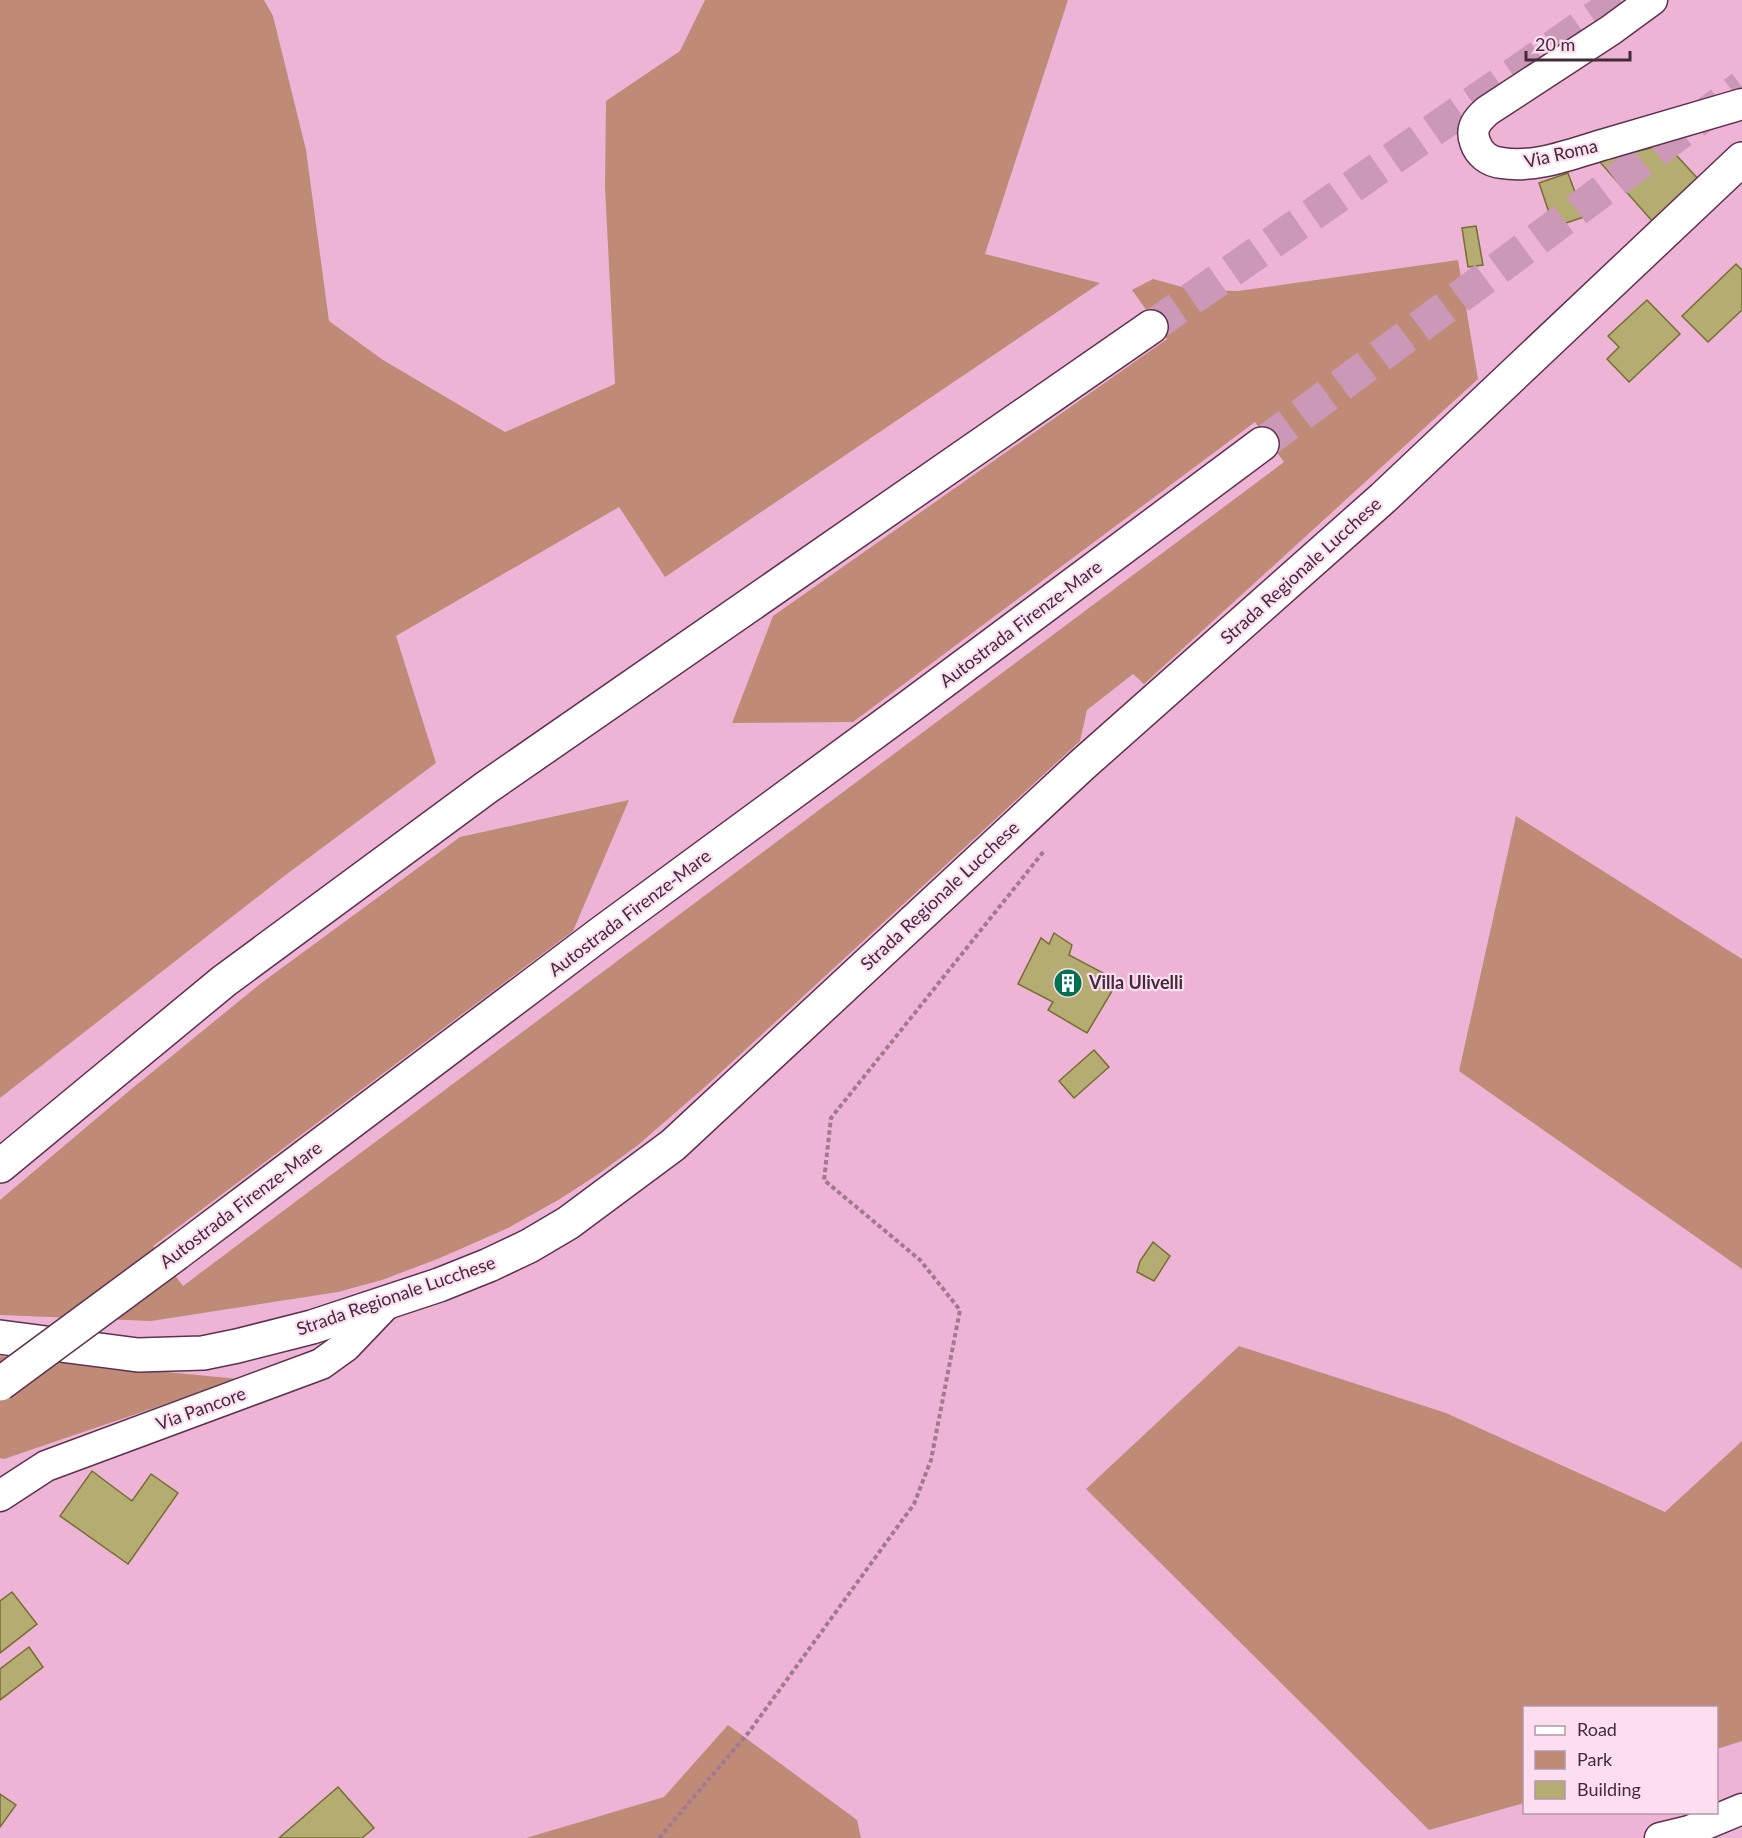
<svg xmlns="http://www.w3.org/2000/svg" width="1742" height="1838" font-family="Lato,sans-serif">
  <rect width="100%" height="100%" fill="#edb4d6"/>
  <g fill="#bf8b77">
    <path d="M0 0H264L273 16 306 150 329 321 383 360 505 432 615 384 605 187 606 101 680 51 705 0H1068L985 254 1100 283 665 577 619 507 396 636 436 763 283 877 0 1098Z"/>
    <path d="M1458 260 1478 379 1144 684 1133 674 1087 710 1080 741 706 1086 638 1145 597 1175 560 1199 508 1228 440 1258 382 1280 338 1292 151 1321 0 1315V1200L129 1091 260 984 460 837 629 800 573 931 153 1246 183 1286 1284 462 1255 422 853 722 732 723 773 616 1167 339 1132 290 1153 279 1193 290 1238 291Z"/>
    <path d="M1516 816 1742 959V1269L1459 1071Z"/>
    <path d="M1239 1346 1446 1413 1665 1512 1742 1441V1741L1717 1749 1716 1708H1524V1803L1429 1830 1086 1489Z"/>
    <path d="M0 1356 239 1379 4 1459 0 1458Z"/>
    <path d="M728 1725 857 1820 861 1838H526L664 1797Z"/>
  </g>
  <g fill="#b4ac70" stroke="#766e33" stroke-width="1.5">
    <path d="M1666 144 1700 181 1653 222 1599 161Z"/>
    <path d="M1568 173 1584 217 1554 227 1539 183Z"/>
    <path d="M1476 226 1483 265 1468 267 1462 228Z"/>
    <path d="M1736 264 1742 270V310L1708 342 1682 316Z"/>
    <path d="M1647 300 1680 334 1629 382 1607 359 1619 347 1608 336Z"/>
    <path d="M1054 933 1072 945 1069 955 1118 981 1087 1033 1048 1010 1053 1002 1018 984 1041 938 1049 944Z"/>
    <path d="M1094 1050 1109 1067 1074 1098 1059 1081Z"/>
    <path d="M1153 1242 1170 1256 1154 1281 1137 1272 1140 1261Z"/>
    <path d="M92 1471 132 1501 151 1474 178 1493 128 1564 60 1516Z"/>
    <path d="M12 1592 37 1624 0 1653V1601Z"/>
    <path d="M29 1647 43 1667 0 1700V1669Z"/>
    <path d="M338 1787 374 1828 362 1838H279Z"/>
    <path d="M0 1794 16 1805 0 1827Z"/>
  </g>
  <g fill="none" stroke-linecap="round" stroke-linejoin="round">
    <g stroke="#cb99b7" stroke-width="33" stroke-dasharray="33 16" stroke-linecap="butt">
      <path d="M1151 327 1620 0"/>
      <path d="M1262 444 1742 87"/>
    </g>
    <g stroke="#60314f" stroke-width="33">
      <g id="minor">
        <path d="M1652 0 1611 30 1487 111C1477 120 1470 128 1475 142 1479 154 1489 162 1502 163 1537 169 1576 152 1609 143 1654 130 1698 117 1742 104"/>
        <path d="M0 1496 46 1466 321 1364 346 1346 388 1302"/>
        <path d="M1660 1838 1689 1831 1742 1809"/>
      </g>
    </g>
    <g stroke="#60314f" stroke-width="36">
      <path id="primary" d="M0 1337 138 1355 203 1353 237 1346 312 1327 439 1285 489 1265 529 1246 568 1223 673 1145 1082 765 1383 498 1742 159"/>
    </g>
    <g stroke="#60314f" stroke-width="36">
      <g id="motorway">
        <path d="M0 1166 224 981 487 787 1151 327"/>
        <path d="M176 1254 600 934 909 707 1262 444"/>
      </g>
    </g>
    <path stroke="#a37992" stroke-width="4" stroke-dasharray="4.5 3" stroke-linecap="butt" d="M659 1838 749 1732 914 1504 931 1460 960 1310 920 1260 824 1180 831 1118 1044 851"/>
    <use href="#minor" stroke="#fff" stroke-width="30"/>
    <use href="#primary" stroke="#fff" stroke-width="33"/>
    <use href="#motorway" stroke="#fff" stroke-width="33"/>
    <g stroke="#60314f" stroke-width="36" stroke-linecap="butt">
      <path id="motorway-bridge" d="M0 1384 176 1254"/>
    </g>
    <use href="#motorway-bridge" stroke="#fff" stroke-width="33"/>
  </g>
  <defs>
    <g id="building-disc" transform="scale(1.5)"><circle r="9.5" fill="#00734e" stroke="#fddef0"/><path d="M-4-6H4V6H1V3H-1V6H-4ZM-2.5-4.3h1.7v1.8h-1.7ZM.8-4.3h1.7v1.8H.8ZM-2.5-1h1.7V.8h-1.7ZM.8-1h1.7V.8H.8Z" fill="#fff"/></g>
  </defs>
  <g fill-rule="evenodd">
    <use href="#building-disc" x="1068" y="983"/>
  </g>
  <g text-anchor="middle" stroke-width="4.5" stroke-linejoin="round" paint-order="stroke">
    <g font-size="18" fill="#422c3a" stroke="#fddef0">
      <text transform="translate(1561 154) rotate(-13)" y="6">Via Roma</text>
      <text transform="translate(1301 571) rotate(-42)" y="6">Strada Regionale Lucchese</text>
      <text transform="translate(1021 624) rotate(-37)" y="6">Autostrada Firenze-Mare</text>
      <text transform="translate(940 896) rotate(-43)" y="6">Strada Regionale Lucchese</text>
      <text transform="translate(630 913) rotate(-37)" y="6">Autostrada Firenze-Mare</text>
      <text transform="translate(241 1205) rotate(-37)" y="6">Autostrada Firenze-Mare</text>
      <text transform="translate(396 1296) rotate(-19)" y="6">Strada Regionale Lucchese</text>
      <text transform="translate(201 1409) rotate(-20)" y="6">Via Pancore</text>
    </g>
    <g font-size="18" font-weight="bold" fill="#422c3a" stroke="#fddef0" text-anchor="start">
      <text x="1089" y="989">Villa Ulivelli</text>
    </g>
  </g>
  <rect x="1523" y="1706" width="195" height="108" fill="#fddef0" stroke="#b297a7" stroke-width="1.5"/>
  <rect x="1535" y="1726" width="30" height="9" fill="#ffffff" stroke="#b297a7" stroke-width="1.5"/>
  <text x="1577" y="1736" font-size="18" fill="#422c3a">Road</text>
  <rect x="1535" y="1751" width="30" height="18" fill="#bf8b77" stroke="#b297a7" stroke-width="1.5"/>
  <text x="1577" y="1766" font-size="18" fill="#422c3a">Park</text>
  <rect x="1535" y="1781" width="30" height="18" fill="#b4ac70" stroke="#b297a7" stroke-width="1.5"/>
  <text x="1577" y="1796" font-size="18" fill="#422c3a">Building</text>
  <path d="M1526 51v9h104v-9" fill="none" stroke="#422c3a" stroke-width="3"/>
  <text x="1535" y="51" font-size="18" fill="#422c3a" stroke="#fddef0" stroke-width="4.5" paint-order="stroke">20 m</text>
</svg>
